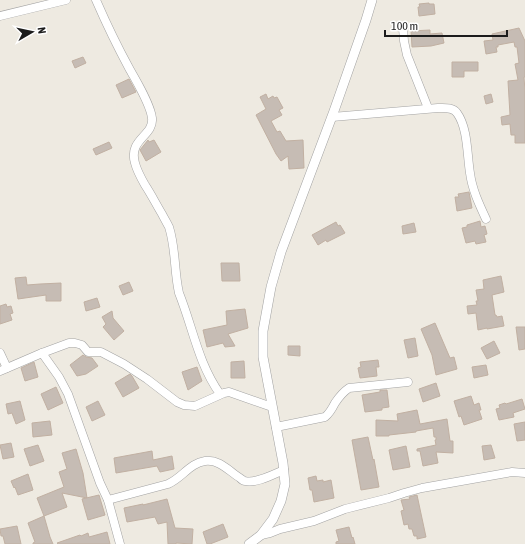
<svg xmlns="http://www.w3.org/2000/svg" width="525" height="544" font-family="'Asap Condensed',sans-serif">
  <rect width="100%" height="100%" fill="#eeeae1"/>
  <g fill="#c6bcb4" stroke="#c1b0a2">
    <path d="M429 3V4H434L435 14 419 16 418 7H420L419 4Z"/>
    <path d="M519 28 525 41V77H524L525 91V143H515V135H511L510 124 502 125 501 117 510 115 508 81 518 80 515 64 519 63 517 47H515L514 42 498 45V47H496L497 52 486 54 484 41 493 40 492 34Z"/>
    <path d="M430 30V34L442 33 444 43 431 46 412 47 411 31Z"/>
    <path d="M83 57 86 63 75 68 72 61Z"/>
    <path d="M452 62H478V71H464V77H452Z"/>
    <path d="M129 79 136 92 122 98 116 85Z"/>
    <path d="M266 94 268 99 273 96 274 98 277 97 283 108 279 110 282 115 271 121 277 132 280 131 286 141 303 140 304 168 289 169 288 156 281 161 276 154 256 115 266 109 260 97Z"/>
    <path d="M491 94 493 102 486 104 484 96Z"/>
    <path d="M148 140 149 142 154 140 161 152 146 161 140 150Z"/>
    <path d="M109 142 112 148 96 155 93 149Z"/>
    <path d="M469 192 472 208 457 211 455 197H459L458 194Z"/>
    <path d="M480 221 481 227 485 226 487 234 484 235 486 242 476 244 475 241 466 243 462 228 467 227V225Z"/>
    <path d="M336 222 338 226 340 225 345 233 327 242 326 240 318 245 312 235Z"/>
    <path d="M414 223 416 232 403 234 402 226Z"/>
    <path d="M221 263H239L240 281H222Z"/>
    <path d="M501 276 504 292 492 295 495 315H496L497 317 502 316 504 326 487 329V328L478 330 476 313 468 314 467 306 477 305 476 301H478L476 290 484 289 483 280Z"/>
    <path d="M26 277 27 285 40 284 61 283V301H46V295L18 299 15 278Z"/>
    <path d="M129 282 133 291 123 295 119 286Z"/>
    <path d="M97 298 100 307 86 311 84 302Z"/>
    <path d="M6 304 7 307 11 306 13 313 10 314 12 320 0 324V306Z"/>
    <path d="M245 309 248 328 228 334 235 346 225 347 223 343 207 347 203 330 227 325 226 311Z"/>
    <path d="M112 311 113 318 124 331 114 340 103 327 106 324 102 317Z"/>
    <path d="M435 323 450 358 454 357 457 369 436 375 432 355 421 329Z"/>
    <path d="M516 327H525V349L519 350Z"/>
    <path d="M415 338 418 356 408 358 404 340Z"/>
    <path d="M494 341 500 353 487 359 481 348Z"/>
    <path d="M288 346H300V356L288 355Z"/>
    <path d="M83 355 86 357 92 358 98 366 86 374 77 376 70 365Z"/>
    <path d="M378 360 379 367H376L377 376 360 378 358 368 361 367 360 362Z"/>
    <path d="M244 361 245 378H231V362Z"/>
    <path d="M34 362 38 377 25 381 21 368Z"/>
    <path d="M486 365 488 375 474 378 472 367Z"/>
    <path d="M197 367 202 381 188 390 182 372Z"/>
    <path d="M130 374 132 376 139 388 123 397 115 383Z"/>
    <path d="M436 383 440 396 423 402 419 389Z"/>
    <path d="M56 387 63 403 48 410 41 394Z"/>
    <path d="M380 390H387L389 407 382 408V410L365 412 362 395 380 392Z"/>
    <path d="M471 396 474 405 479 403 481 410H479L482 419 464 425 461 416 459 417 454 401Z"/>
    <path d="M522 399 525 409 513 413 514 417 499 420 496 409 500 408 499 405 505 403 506 404Z"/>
    <path d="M20 401 25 420 16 424 12 413 8 414 6 404Z"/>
    <path d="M98 401 105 415 92 421 86 407Z"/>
    <path d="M417 410 420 424 447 419 450 441H453V453L436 452 438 463 423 466 420 451H417V449L436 445 435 440H436V437H434L433 428 416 431V432L389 435V436H376V420L398 421 397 414Z"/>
    <path d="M50 421 52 435 33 437 32 423Z"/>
    <path d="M525 422V440L517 441 514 424Z"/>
    <path d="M368 437 373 460 374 459 379 487 361 490 352 440Z"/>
    <path d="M11 443 14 457 3 459 0 445Z"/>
    <path d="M38 445 44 461 30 466 24 449Z"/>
    <path d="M491 445 495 458 484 460 482 446Z"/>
    <path d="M406 446 410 467 393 470 389 450Z"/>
    <path d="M76 449 83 473 87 498 62 493 67 507 44 516 37 498 64 487 59 472 67 469 62 453Z"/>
    <path d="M152 451 153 460 172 456 174 469 160 472 157 466 116 473 114 458Z"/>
    <path d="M28 474 33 490 18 495 15 487 14 488 11 481Z"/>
    <path d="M316 476 317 481 323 480V482L331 480 334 498 314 502 312 490H310L308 478Z"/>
    <path d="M99 495 105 515 88 520 82 499Z"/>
    <path d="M417 495 426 537 417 539V536H414L412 529H409L408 524 404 525 401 511 404 510 401 500 410 499 409 497Z"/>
    <path d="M167 499 175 528 193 529 192 544 176 543V544H168L167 522 158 524 155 517 127 522 124 508 143 504V505Z"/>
    <path d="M44 516 50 537 53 544H33V543L35 542 28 523Z"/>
    <path d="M223 524 228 537 210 544H207L203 532Z"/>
    <path d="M17 526 21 544H5L3 536H1L0 529Z"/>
    <path d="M349 527 352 538 353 537 355 544H336V542L339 541 336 530Z"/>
    <path d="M107 532 110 544H58L57 543 80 535 81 536 88 533 89 537Z"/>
  </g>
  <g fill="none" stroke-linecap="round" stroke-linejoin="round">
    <g stroke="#a3a3a3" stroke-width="9">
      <g id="minor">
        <path d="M96 0C106 23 117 46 129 68 136 81 150 103 152 118 154 136 128 139 135 163 137 171 141 178 145 185 151 194 156 204 162 214 164 218 167 223 169 227 176 249 174 271 179 293 193 328 198 363 220 394"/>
        <path d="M0 16 66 0"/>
        <path d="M403 28 404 41 407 55 428 108"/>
        <path d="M332 117 438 108C444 108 453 107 457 113 468 128 467 155 470 173 472 189 479 204 486 219"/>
        <path d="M0 353 7 368"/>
        <path d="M42 353 59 377 68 394 100 483 108 500 120 544"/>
        <path d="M0 371 42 353 69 343H75L82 345 88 352H101L124 364 147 379 177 402 184 405 195 406 224 393 229 392 272 407"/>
        <path d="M276 427 325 417C330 413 332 409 335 403 339 397 343 392 349 388L408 382"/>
        <path d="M108 500 168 484C182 478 190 463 205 461 219 459 229 471 240 478 241 479 244 481 245 481 256 484 274 474 284 470"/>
        <path d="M261 535 270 533 280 529 314 521 345 509 389 498 404 493 422 488 512 472 525 473"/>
      </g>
    </g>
    <g stroke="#a3a3a3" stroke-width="10">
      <path id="tertiary" d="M249 544 261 535 273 519 281 501 285 484 283 463 263 357V331L271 287 281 252 334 111 366 20 372 0"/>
    </g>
    <use href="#minor" stroke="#fff" stroke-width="8"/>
    <use href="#tertiary" stroke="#fff" stroke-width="9"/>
  </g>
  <g transform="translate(32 32) rotate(81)" stroke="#ffffff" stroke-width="3" paint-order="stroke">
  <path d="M0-3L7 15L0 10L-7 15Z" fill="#1c1c1c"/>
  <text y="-6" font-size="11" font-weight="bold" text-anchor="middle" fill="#1c1c1c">N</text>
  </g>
  <path d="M385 30v6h122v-6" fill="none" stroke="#1c1c1c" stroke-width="2"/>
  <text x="391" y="30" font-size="12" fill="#1c1c1c" stroke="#ffffff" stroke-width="3" paint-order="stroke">100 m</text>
</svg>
